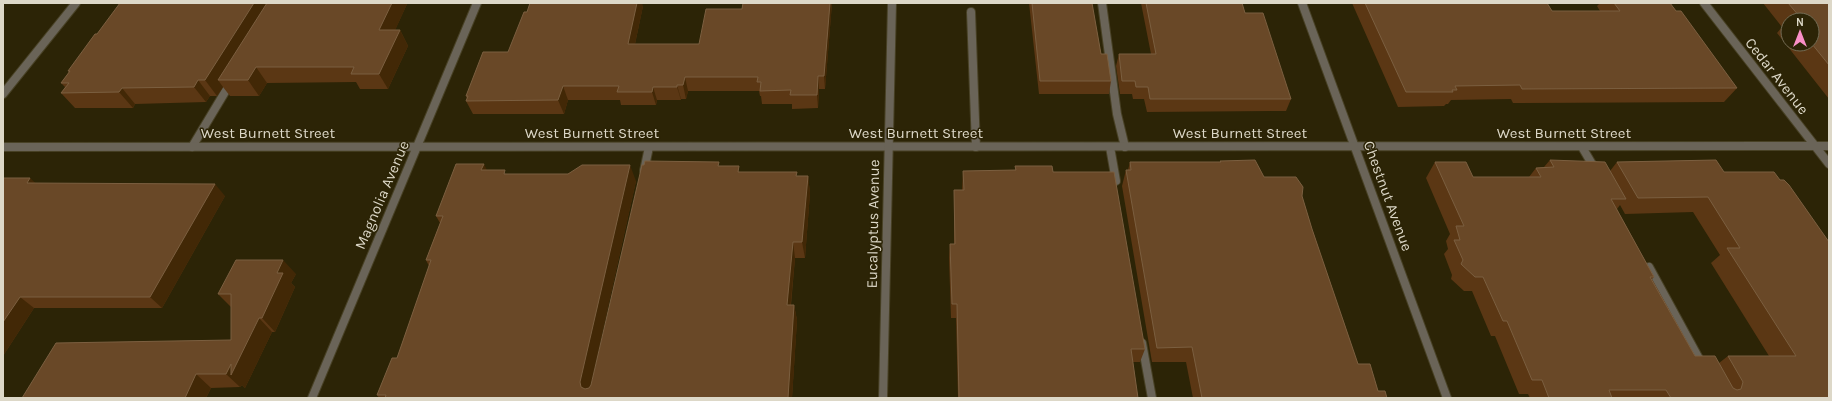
<svg xmlns="http://www.w3.org/2000/svg" width="1832" height="401" font-family="Karla,sans-serif">
  <rect width="100%" height="100%" fill="#2c2406"/>
  <g fill="none" stroke-linecap="round" stroke-linejoin="round">
    <g stroke="#484125" stroke-width="10">
      <g id="service">
        <path d="M1102 3 1117 114 1125 147"/>
        <path d="M971 12 976 147"/>
        <path d="M192 147 231 82"/>
        <path d="M1110 147 1116 181"/>
        <path d="M1582 147 1595 169"/>
        <path d="M644 171 649 147"/>
        <path d="M1649 267 1703 366"/>
        <path d="M1142 343 1152 398"/>
      </g>
    </g>
    <g stroke="#484125" stroke-width="10">
      <g id="minor">
        <path d="M1302 3 1447 398"/>
        <path d="M1704 3 1829 164"/>
        <path d="M3 147 1829 146"/>
        <path d="M883 398 892 3"/>
      </g>
    </g>
    <g stroke="#484125" stroke-width="10">
      <g id="tertiary">
        <path d="M3 94 76 3"/>
        <path d="M312 398 477 3"/>
      </g>
    </g>
    <use href="#service" stroke="#6a6458" stroke-width="8"/>
    <use href="#minor" stroke="#6a6458" stroke-width="8"/>
    <use href="#tertiary" stroke="#6a6458" stroke-width="8"/>
  </g>
  <g fill="#5b3714" fill-rule="evenodd">
    <path d="M832 3 825 89H819L818 108 792 109V104H762L761 96H760L759 91H688L686 99H681V100H657L656 105H621L620 100H568L564 114H473L466 101 467 99 466 96 508 52 643 6 635 44H699L742 9Z"/>
    <path d="M1029 3H1092L1101 54 1111 81 1109 94H1039Z"/>
    <path d="M1141 3H1242L1245 13 1291 99 1286 111 1147 112 1144 99H1133L1132 94H1120L1116 66 1119 54H1151Z"/>
    <path d="M1352 3H1547L1552 11H1600L1597 6 1600 3H1670L1737 88 1724 102 1513 103 1511 99 1451 100 1448 104H1446L1444 106 1398 107Z"/>
    <path d="M1763 3H1829V99L1777 33 1782 27ZM1788 20H1812V44H1788Z"/>
    <path d="M407 4 395 30H400L408 46 388 89H360L356 82 267 83 259 96H230L223 87 217 96H210L206 102 135 104 133 108H75L61 93 65 87 61 83 69 72 68 71Z"/>
    <path d="M1550 160 1610 171 1617 162 1716 160 1829 398H1530L1528 394H1519L1495 336H1491L1472 291H1464L1451 279 1452 275 1444 254 1448 249 1446 241 1450 234 1426 178 1435 162 1473 177H1529L1536 168 1544 167ZM1620 205 1625 214 1693 212 1720 255 1711 263 1769 356H1728L1719 363 1695 356 1652 279 1654 277 1617 209Z"/>
    <path d="M1220 161 1264 177 1302 196 1312 229 1358 364 1378 391 1387 398H1193L1186 362H1152L1122 186 1126 170H1128L1130 162H1220Z"/>
    <path d="M720 166 740 172 797 176H808L810 193 805 258H795L791 305H794L797 320 792 398H379L377 395 397 358 429 266 426 260 440 223 436 216 487 170 507 174 636 181 590 387Z"/>
    <path d="M1015 166 1053 172 1145 349 1140 362H1133L1138 398H958L956 318H951L949 258 950 244H954V190H962L963 171 1015 170Z"/>
    <path d="M3 178 35 183 225 196 162 308H34L3 356Z"/>
    <path d="M296 274 291 283 295 287 275 332H272L245 388 242 385 240 387 211 388 206 398H22L231 340V307L218 294Z"/>
  </g>
  <g fill="#422806">
    <path d="M254 3H274L218 80 223 87 217 96 205 80Z"/>
    <path d="M392 3H407V4L388 46 379 30Z"/>
    <path d="M637 3H642L643 6 632 58 628 44Z"/>
    <path d="M830 3H832L825 89 824 76Z"/>
    <path d="M400 30 408 46 388 89 379 74Z"/>
    <path d="M256 67 267 83 259 96 248 80Z"/>
    <path d="M818 76 819 89 818 108 817 95Z"/>
    <path d="M685 77 688 91 686 99 683 85Z"/>
    <path d="M198 80 210 96 206 102 194 87Z"/>
    <path d="M677 85 681 99V100L677 87Z"/>
    <path d="M563 86 568 100 564 114 558 100Z"/>
    <path d="M653 87 657 100 656 105 652 92Z"/>
    <path d="M122 88 135 104 133 108 119 92Z"/>
    <path d="M484 164 492 181 481 170Z"/>
    <path d="M630 165 636 181 588 397 581 387 580 382Z"/>
    <path d="M808 176 810 193 805 258 802 242Z"/>
    <path d="M30 178 43 190 27 183Z"/>
    <path d="M215 184 225 196 162 308 150 297Z"/>
    <path d="M793 242 795 258 789 321 787 305Z"/>
    <path d="M283 260 296 274 291 283 295 287 275 332 262 318 277 273Z"/>
    <path d="M20 297 34 308 3 356V322Z"/>
    <path d="M794 305 797 320 792 398H788Z"/>
    <path d="M259 318 272 332 245 388 242 385 240 387 226 374Z"/>
    <path d="M196 374 211 388 206 398H185Z"/>
  </g>
  <g fill="#694827" stroke="#7b5f40">
    <path d="M120 3H254L205 80H198L194 87 122 88 119 92 61 93 69 83H61L70 71H68L95 34H97Z"/>
    <path d="M267 3H392L379 30H400L379 74H351L354 67H256L248 80H218Z"/>
    <path d="M530 3H637L628 44H699L706 9H742L743 3H830L824 76H818L817 95H790L791 90 760 91 761 82H757L758 77H685L683 85H677V87H653L652 92H617L619 86H563L558 100 466 101 468 96H466L483 52H508L524 12H527Z"/>
    <path d="M1032 3H1092L1101 54H1107L1111 81H1040Z"/>
    <path d="M1146 3H1242L1245 13H1263L1291 99H1150L1148 87H1136L1135 81H1122L1119 54H1156Z"/>
    <path d="M1365 3H1547L1552 11H1620L1614 3H1670L1676 11H1681L1737 88 1522 89 1520 85 1455 86 1457 90H1452L1453 92H1406Z"/>
    <path d="M1788 3H1829V65L1812 44V20H1792L1790 17H1800Z"/>
    <path d="M1255 160 1264 177H1296L1303 187 1302 196 1312 229 1358 364H1370L1378 391H1385L1387 398H1202L1192 347 1157 348 1126 170H1131L1130 162H1221L1220 161Z"/>
    <path d="M1550 160 1605 162 1626 199H1611L1654 277H1650L1695 356H1715L1733 388 1737 390 1741 389 1743 382 1728 356H1796L1727 248H1740L1708 197 1638 198 1617 162 1716 160 1724 172H1774L1780 180H1784L1789 185 1829 242V398H1671L1666 390H1609L1612 398H1549L1542 380H1532L1507 321H1503L1483 277H1475L1461 264 1463 260 1454 240H1460L1456 226H1464L1435 162H1466L1473 177H1541L1536 168 1554 167Z"/>
    <path d="M645 161 719 162 718 166H739L738 172H797L796 176H808L802 242H793L787 305H794L788 398H385L386 395H377L392 358H397L431 260H426L443 216H436L456 164H484L481 170H505L504 174H568L582 165H630L580 382 581 387 585 389 589 388 591 385 642 165H644Z"/>
    <path d="M1015 166H1052L1053 172H1114L1145 349H1131L1138 398H959L957 304H952L950 244H955L954 190H964L963 171 1016 170Z"/>
    <path d="M3 178H30L27 183 215 184 150 297H20L3 322Z"/>
    <path d="M236 260H283L277 273H283L262 318H259L231 375V364L226 374H196L185 398H22L56 343 231 340V294H218Z"/>
  </g>
  <g text-anchor="middle" stroke-width="3" stroke-linejoin="round" paint-order="stroke">
    <g font-size="15" fill="#ddd8c8" stroke="#2c2406">
      <text transform="translate(1777 76) rotate(52)" y="5">Cedar Avenue</text>
      <text x="268" y="138">West Burnett Street</text>
      <text x="592" y="138">West Burnett Street</text>
      <text x="916" y="138">West Burnett Street</text>
      <text x="1240" y="138">West Burnett Street</text>
      <text x="1564" y="138">West Burnett Street</text>
      <text transform="translate(382 195) rotate(-67)" y="5">Magnolia Avenue</text>
      <text transform="translate(1388 196) rotate(70)" y="5">Chestnut Avenue</text>
      <text transform="translate(873 224) rotate(-89)" y="5">Eucalyptus Avenue</text>
    </g>
  </g>
  <rect width="1832" height="401" fill="none" stroke="#ddd8c8" stroke-width="8"/>
  <g transform="translate(1800 32)"><circle r="19" fill="#2c2406" stroke="#736c54"/>
  <path d="M0-3L7 15L0 10L-7 15Z" fill="#fa8fc7"/>
  <text y="-6" font-size="11" font-weight="bold" text-anchor="middle" fill="#ddd8c8">N</text>
  </g>
</svg>
